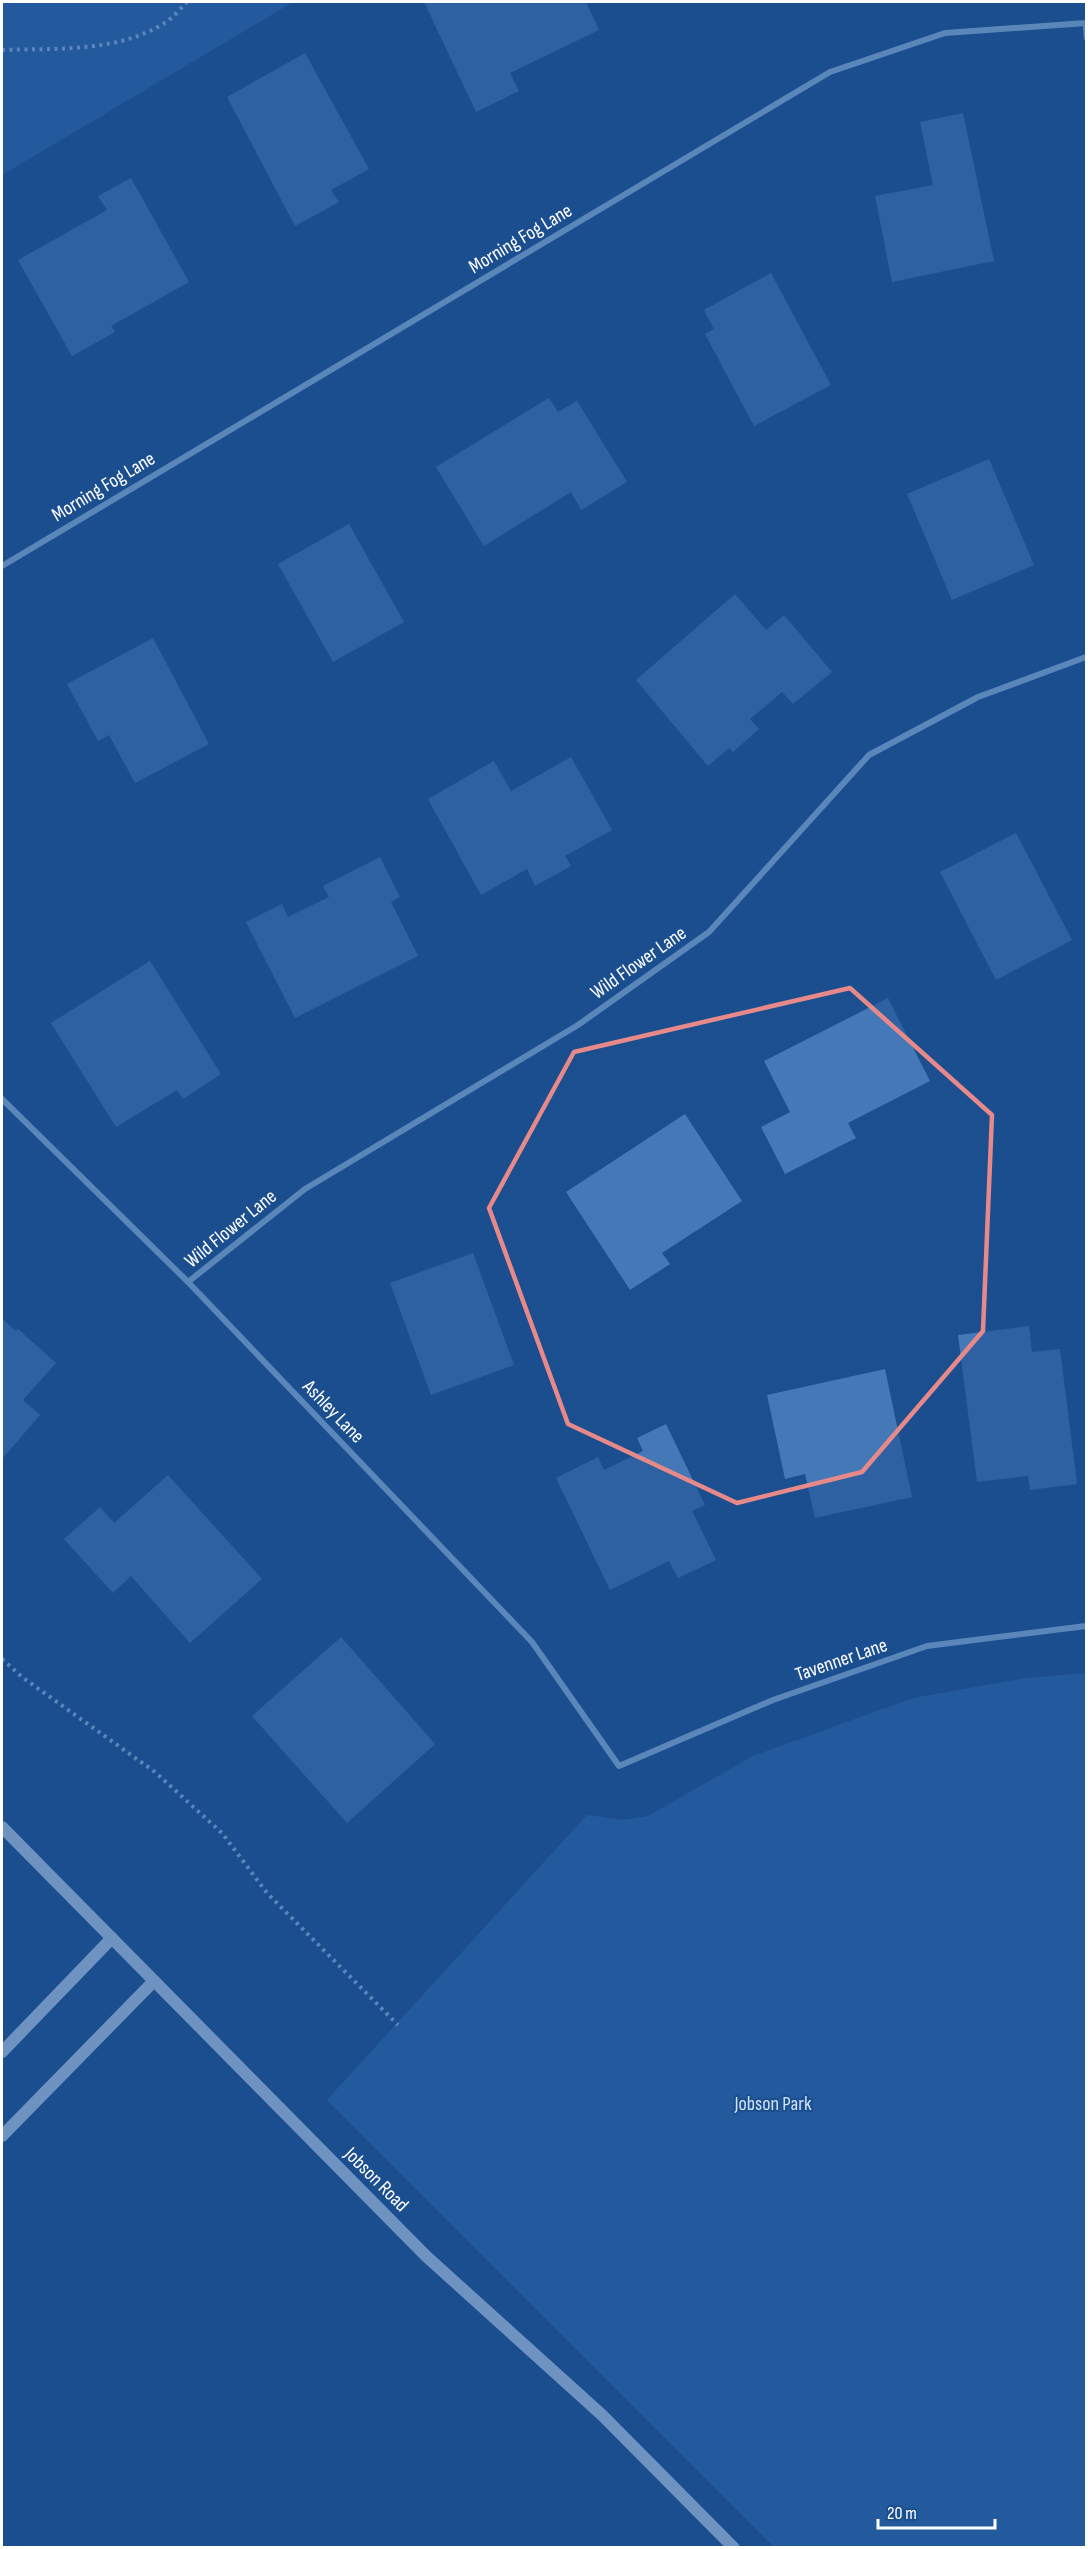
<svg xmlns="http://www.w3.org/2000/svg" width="1088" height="2549" font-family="'Sofia Sans Condensed',sans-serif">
  <rect width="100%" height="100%" fill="#1b4f8f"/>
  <g fill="#2e69ad">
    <path d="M2 2H293L2 175Z"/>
    <path d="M1086 1673V2547H774L327 2100 587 1815 623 1820 648 1816 753 1756 913 1698 1027 1678Z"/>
  </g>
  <g fill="#4478b7">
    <path d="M424 2H586L599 30 510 73 519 91 476 112Z"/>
    <path d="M305 53 369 169 331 190 339 202 295 226 227 97Z"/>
    <path d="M963 113 994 261 892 282 875 196 933 185 920 122Z"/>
    <path d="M131 178 189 282 111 326 115 332 72 356 18 260 107 210 98 196Z"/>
    <path d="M771 273 831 385 754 426 705 334 714 329 704 310Z"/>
    <path d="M549 398 558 412 577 401 627 482 581 510 571 492 484 546 436 467Z"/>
    <path d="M989 459 1034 565 952 600 907 494Z"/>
    <path d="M349 524 404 622 333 662 278 564Z"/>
    <path d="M735 594 766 630 784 615 832 672 793 704 782 692 750 719 759 729 733 752 729 748 708 766 636 680Z"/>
    <path d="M153 638 209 744 135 783 109 735 98 741 67 684Z"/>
    <path d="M571 757 612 830 565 856 571 866 535 886 527 869 481 895 428 799 494 761 511 791Z"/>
    <path d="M1016 833 1072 940 996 980 940 872Z"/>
    <path d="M380 857 400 897 391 902 418 956 295 1018 246 922 282 904 288 917 329 897 323 886Z"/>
    <path d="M150 961 221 1074 183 1099 177 1090 116 1127 51 1023Z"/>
    <path d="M888 998 930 1081 848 1123 856 1138 785 1174 761 1127 790 1112 764 1061Z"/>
    <path d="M685 1114 742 1201 662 1253 670 1264 630 1290 566 1192Z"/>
    <path d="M473 1253 514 1365 431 1395 390 1283Z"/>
    <path d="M2 1319 16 1331 18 1329 56 1363 23 1400 40 1415 2 1459Z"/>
    <path d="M1029 1326 1032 1352 1060 1349 1077 1484 1030 1490 1028 1476 977 1482 958 1335Z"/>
    <path d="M885 1369 912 1497 815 1518 805 1474 785 1479 767 1395Z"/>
    <path d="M666 1424 705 1505 692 1511 716 1560 678 1578 669 1561 610 1590 556 1478 598 1457 604 1470 643 1451 637 1438Z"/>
    <path d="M168 1475 262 1579 190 1643 131 1576 113 1593 64 1539 100 1507 114 1523Z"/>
    <path d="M341 1637 435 1744 347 1823 252 1716Z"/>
  </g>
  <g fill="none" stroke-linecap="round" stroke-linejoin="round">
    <g stroke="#a9c9ee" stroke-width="4" stroke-dasharray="3 4.5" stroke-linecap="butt">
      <path d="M2 50C57 48 114 53 163 24 172 19 180 9 187 2"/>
      <path d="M2 1659 22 1677 155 1772 222 1833 267 1893 398 2025"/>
    </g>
    <path stroke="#a9c9ee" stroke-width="4.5" d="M1085 23 1086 38"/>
    <g stroke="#a9c9ee" stroke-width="6">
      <path d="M2 566 830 72 945 33 1086 23"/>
      <path d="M2 1099 188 1282 532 1642 619 1766 773 1700 927 1646 1086 1626"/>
      <path d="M188 1282 305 1189 578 1025 709 932 869 755 978 697 1086 657"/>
    </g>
    <g stroke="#d6e6fa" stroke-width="12">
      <path d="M2 1827 426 2256 602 2415 734 2548"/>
      <path d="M2 2052 112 1938"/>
      <path d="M2 2136 154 1981"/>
    </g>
  </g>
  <path d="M0 0H1088V2549H0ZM850 988 992 1115 983 1331 862 1472 737 1503 568 1424 489 1208 574 1052Z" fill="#1b4f8f" fill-opacity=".55" fill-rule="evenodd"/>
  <path fill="none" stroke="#e88989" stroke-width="4.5" stroke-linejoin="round" d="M850 988 992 1115 983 1331 862 1472 737 1503 568 1424 489 1208 574 1052Z"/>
  <g text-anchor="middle" stroke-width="4.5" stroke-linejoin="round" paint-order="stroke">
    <g font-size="20" fill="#fff" stroke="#1b4f8f">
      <text transform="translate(520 238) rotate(-31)" y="7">Morning Fog Lane</text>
      <text transform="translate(103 486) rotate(-31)" y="7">Morning Fog Lane</text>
      <text transform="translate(638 962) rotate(-35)" y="7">Wild Flower Lane</text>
      <text transform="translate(230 1228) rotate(-39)" y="7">Wild Flower Lane</text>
      <text transform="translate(334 1411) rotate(46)" y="7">Ashley Lane</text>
      <text transform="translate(841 1659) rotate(-19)" y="7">Tavenner Lane</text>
      <text transform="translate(377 2179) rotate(45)" y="7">Jobson Road</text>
    </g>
    <g font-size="20" fill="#cfe3fa" stroke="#1b4f8f">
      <text x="773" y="2110">Jobson Park</text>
    </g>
  </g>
  <rect width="1088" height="2549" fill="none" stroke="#ffffff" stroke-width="6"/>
  <path d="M878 2519v9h117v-9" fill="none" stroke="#ffffff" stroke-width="3"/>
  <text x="887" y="2519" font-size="18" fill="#ffffff" stroke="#1b4f8f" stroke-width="4.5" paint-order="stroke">20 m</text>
</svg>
